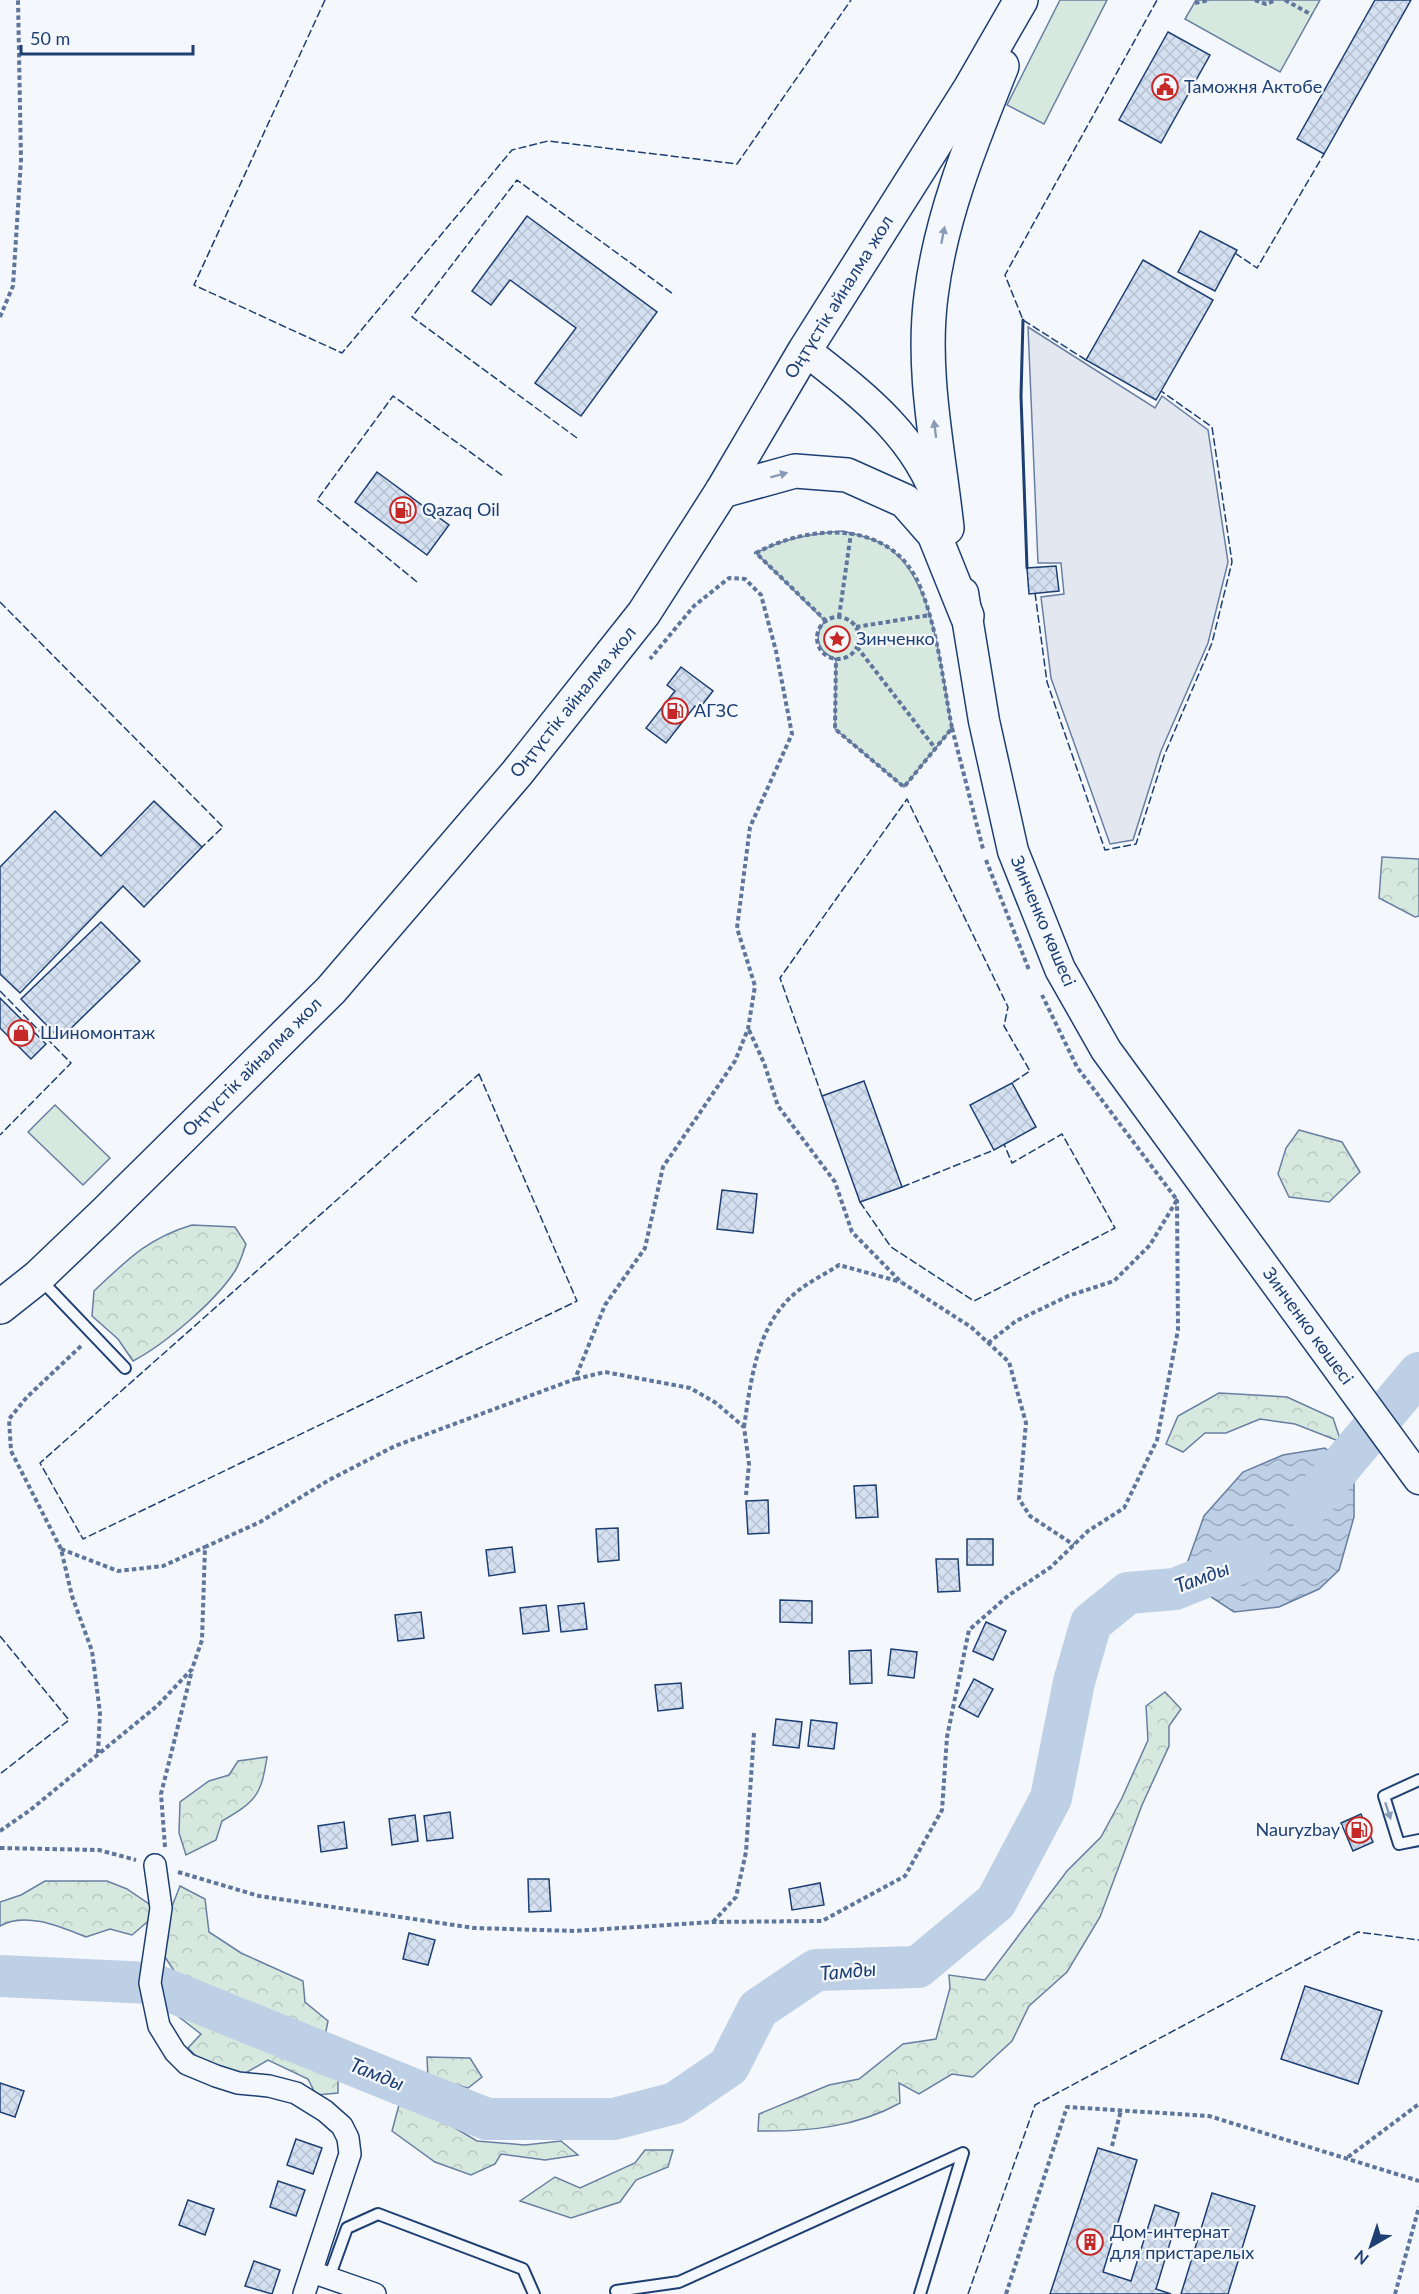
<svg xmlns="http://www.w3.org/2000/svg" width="1419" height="2294" font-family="Lato,sans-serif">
  <defs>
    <pattern id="forest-crowns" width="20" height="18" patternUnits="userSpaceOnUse" patternTransform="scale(1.5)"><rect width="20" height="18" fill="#d7e8df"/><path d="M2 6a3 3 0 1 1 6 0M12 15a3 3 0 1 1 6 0" fill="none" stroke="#b8c8c3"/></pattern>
    <pattern id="water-waves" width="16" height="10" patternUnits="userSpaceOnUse" patternTransform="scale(1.5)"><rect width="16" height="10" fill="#bed0e5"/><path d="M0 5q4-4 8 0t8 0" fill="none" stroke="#9aaabe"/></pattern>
    <pattern id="building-cross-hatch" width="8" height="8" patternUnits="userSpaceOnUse" patternTransform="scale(1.5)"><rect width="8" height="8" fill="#d5e0f0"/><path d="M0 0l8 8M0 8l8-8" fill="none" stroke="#b6c1d1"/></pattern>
  </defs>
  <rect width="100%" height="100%" fill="#f4f7fb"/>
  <g fill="#d7e8df" stroke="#687fa3" stroke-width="1.5">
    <path d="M1060 0H1107L1044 124 1007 105Z"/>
    <path d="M1196 0H1320L1280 72 1185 19Z"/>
    <path d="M843 531C857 535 874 538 886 546 936 578 941 674 952 728L904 787 835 729 836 659C817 652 813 636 825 621L756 553C785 538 810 534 843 531Z"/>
    <path d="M55 1105 110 1158 83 1185 28 1132Z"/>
  </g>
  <g fill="url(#forest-crowns)" stroke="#687fa3" stroke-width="1.5">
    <path d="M1382 857 1419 859V916L1415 917 1379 898Z"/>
    <path d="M1299 1130 1342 1142 1360 1172 1329 1202 1289 1197 1278 1174 1286 1148Z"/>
    <path d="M192 1225 235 1227 246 1244C243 1253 240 1263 235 1271 215 1302 165 1344 133 1361L118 1339 92 1316 94 1291C127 1260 148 1238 192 1225Z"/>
    <path d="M1219 1393 1287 1397 1333 1418 1341 1442 1295 1424 1260 1419 1226 1433H1205L1183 1452 1166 1444 1178 1416Z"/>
    <path d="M1165 1692 1181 1709 1169 1726V1746L1142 1805 1100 1917 1067 1972 1029 2006 1012 2041 973 2077 952 2074 919 2094 899 2083 900 2103C857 2127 807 2132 758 2131L759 2114 829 2085 859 2079 903 2044 936 2039 950 1988 949 1975 985 1980 1067 1871 1101 1837 1122 1798 1148 1740 1146 1706Z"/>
    <path d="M267 1757C261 1796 256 1801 222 1821L216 1840 186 1855 179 1833 180 1802 209 1781 229 1775 238 1761Z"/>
    <path d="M45 1881H107L127 1889 149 1904 153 1917 132 1935 110 1929 86 1937C61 1927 25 1911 0 1926V1902L21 1895Z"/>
    <path d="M180 1886 205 1899 209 1932 241 1953 303 1981 305 2002 328 2021 325 2036 251 2016 212 1992 178 1977 163 1954 171 1909Z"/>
    <path d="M166 1998 320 2060 338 2077V2093L316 2095 308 2079 268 2060 237 2078 206 2066 188 2048 201 2034 174 2013Z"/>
    <path d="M427 2057 470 2058 482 2077 468 2088 428 2078Z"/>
    <path d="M399 2105 433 2115 477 2141 525 2145 561 2141 578 2155 545 2160 501 2154 495 2164 471 2175 435 2162 392 2131Z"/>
    <path d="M645 2150H673L668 2167 636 2180 620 2202 571 2218 520 2201 555 2177 580 2188 635 2163Z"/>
  </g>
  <path fill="#e3e8f0" stroke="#687fa3" stroke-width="1.5" d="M1028 327 1155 408 1162 396 1208 430 1228 562 1208 643 1161 751 1133 840 1110 844 1051 678 1041 597 1064 594 1061 563H1038Z"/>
  <path fill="url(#water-waves)" stroke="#687fa3" stroke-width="1.5" d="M1325 1448 1354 1474V1517L1339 1570 1319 1589 1279 1607 1234 1612 1205 1593 1188 1561 1204 1516 1243 1472 1283 1455Z"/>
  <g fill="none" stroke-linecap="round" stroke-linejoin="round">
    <g stroke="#bed0e5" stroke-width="42">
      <path d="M1306 1508 1419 1373"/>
      <path d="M0 1976 150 1983 487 2119H614L675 2103 729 2066 758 2009 816 1970 918 1967 996 1902 1051 1798 1074 1682 1091 1623 1128 1593 1175 1589 1250 1559"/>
    </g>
  </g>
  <g fill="url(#building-cross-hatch)" stroke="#1d3f73" stroke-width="1.5">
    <path d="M1375 0H1411L1324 154 1297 139Z"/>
    <path d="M1168 32 1210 55 1161 143 1119 120Z"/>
    <path d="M527 216 657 312 581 416 535 383 576 328 510 280 491 305 472 291Z"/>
    <path d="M1200 231 1237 250 1215 291 1178 272Z"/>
    <path d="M1143 260 1213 300 1156 400 1086 360Z"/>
    <path d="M377 472 449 525 427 555 355 502Z"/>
    <path d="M1056 566 1059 591 1029 594 1027 568Z"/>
    <path d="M681 667 713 691 699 709 695 706 666 743 646 728 675 691 667 685Z"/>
    <path d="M154 801 202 847 144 907 123 886 20 993 0 974V867L55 811 101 856Z"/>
    <path d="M101 922 140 961 60 1039 21 999Z"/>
    <path d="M0 998 46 1044 31 1059 0 1028Z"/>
    <path d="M864 1081 902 1187 860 1202 822 1096Z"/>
    <path d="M1012 1083 1036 1127 994 1150 970 1105Z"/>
    <path d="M722 1190 757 1194 753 1233 717 1229Z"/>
    <path d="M876 1485 878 1517 856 1518 854 1486Z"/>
    <path d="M768 1500 769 1533 748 1534 746 1501Z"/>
    <path d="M618 1528 619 1560 598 1562 596 1529Z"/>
    <rect x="967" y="1539" width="26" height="26"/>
    <path d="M512 1547 515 1572 489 1576 486 1550Z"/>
    <path d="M936 1559H958L960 1591 938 1592Z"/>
    <path d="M780 1600 812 1601V1623L780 1622Z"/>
    <path d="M584 1603 587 1629 561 1632 558 1606Z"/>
    <path d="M546 1605 549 1631 523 1634 520 1608Z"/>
    <path d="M421 1612 424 1638 398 1641 395 1615Z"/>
    <path d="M986 1622 1006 1631 993 1660 973 1651Z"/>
    <path d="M891 1649 917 1652 914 1678 888 1675Z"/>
    <path d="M871 1650 872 1683 850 1684 849 1651Z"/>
    <path d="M974 1679 993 1689 978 1717 959 1707Z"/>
    <path d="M681 1683 683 1708 658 1711 655 1685Z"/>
    <path d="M776 1719 802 1722 799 1748 773 1745Z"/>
    <path d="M811 1720 837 1723 834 1749 808 1746Z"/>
    <path d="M450 1812 453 1838 427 1841 424 1816Z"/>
    <path d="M1361 1814 1373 1842 1353 1851 1341 1823Z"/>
    <path d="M415 1815 418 1841 392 1845 389 1819Z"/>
    <path d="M344 1822 347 1848 321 1852 318 1826Z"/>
    <path d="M528 1879H549L551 1911 529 1912Z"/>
    <path d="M820 1883 824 1905 792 1910 789 1889Z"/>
    <path d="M409 1933 435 1940 428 1965 403 1959Z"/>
    <path d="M1305 1986 1382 2011 1358 2084 1281 2059Z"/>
    <path d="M0 2083 24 2091 15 2117 0 2112Z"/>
    <path d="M296 2139 322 2148 313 2174 287 2165Z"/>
    <path d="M1098 2148 1137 2160 1103 2272 1131 2281 1155 2205 1179 2213 1156 2289 1171 2294H1050Z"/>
    <path d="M278 2181 305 2190 296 2216 270 2207Z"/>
    <path d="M1212 2193 1255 2206 1228 2294H1181Z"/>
    <path d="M188 2200 214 2209 205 2235 179 2225Z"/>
    <path d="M254 2261 280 2270 272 2294 245 2286Z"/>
  </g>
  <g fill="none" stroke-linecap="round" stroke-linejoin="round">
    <g stroke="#1d3f73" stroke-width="14">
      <g id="service">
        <path d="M40 1279 125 1368"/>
        <path d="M1419 1780 1384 1796 1399 1844 1419 1840"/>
        <path d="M329 2278 347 2228 378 2214 523 2269 534 2294"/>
        <path d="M616 2291 679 2282 963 2153 920 2294"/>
      </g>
    </g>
    <g stroke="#1d3f73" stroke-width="24">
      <g id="minor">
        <path d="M155 1865 161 1908 150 1983 159 2026 175 2052 187 2064 216 2076 238 2083 269 2086 296 2093 325 2111 342 2126 348 2138 350 2154 304 2294"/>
        <path d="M312 2272 375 2294"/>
      </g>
    </g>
    <g stroke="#1d3f73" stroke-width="33">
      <g id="secondary">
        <path d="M805 350C861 394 917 435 940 506"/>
        <path d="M963 593 984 721 1013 851 1060 969 1106 1050 1419 1479"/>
      </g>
    </g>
    <g stroke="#1d3f73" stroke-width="36">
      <g id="trunk">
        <path d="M722 491 795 471 847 475 905 501 934 534 967 616"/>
        <path d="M947 528C939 452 921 373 931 296 941 215 972 141 1002 66"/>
        <path d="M0 1307 38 1277 105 1213 331 990 517 773 644 613 722 491 805 350 971 87 1021 0"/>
      </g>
    </g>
    <g stroke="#5e769c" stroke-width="4" stroke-dasharray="4.5 3" stroke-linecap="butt">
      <path d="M1255 0 1266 4 1276 0"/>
      <path d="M1285 0 1312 15"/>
      <path d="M1195 3 1210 0"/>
      <path d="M0 317 13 286 21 160 18 0"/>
      <path d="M839 617 851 533"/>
      <circle cx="838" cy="638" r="21"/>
      <path d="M826 621 756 553C811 523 894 519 921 589 938 632 943 682 952 728L904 787 835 729 836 658"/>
      <path d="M856 627 930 615"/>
      <path d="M857 647 935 748"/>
      <path d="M952 728 983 849"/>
      <path d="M986 860 1029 970"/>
      <path d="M749 1030 764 1063 778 1106 835 1182 852 1232 901 1282 971 1327 1009 1362 1026 1423 1019 1499 1030 1516 1074 1545"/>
      <path d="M988 1343 1016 1321 1068 1296 1114 1281 1150 1245 1177 1200 1077 1067 1042 995"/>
      <path d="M81 1346 27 1397 9 1419 11 1451 61 1549 72 1596 92 1651 100 1713 98 1753"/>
      <path d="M576 1379 605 1372 690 1388 716 1403 744 1427 749 1464 746 1495"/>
      <path d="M744 1427C751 1381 756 1328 793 1295 806 1283 824 1275 839 1265L901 1282"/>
      <path d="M61 1549 118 1571 163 1566 205 1547"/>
      <path d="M0 1831 29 1811 157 1706 192 1669 202 1640 205 1547 260 1522 329 1480 395 1446 575 1379 605 1305 645 1248 663 1167 735 1061 748 1029 755 986 737 928 750 827 792 734 776 651 761 595 745 579 729 578 694 606 650 659"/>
      <path d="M165 1847 161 1794 192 1670"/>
      <path d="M0 1848 99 1850 136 1860"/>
      <path d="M178 1872 259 1896 474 1928 575 1931 712 1922 822 1921 905 1876 942 1810 947 1737 969 1630 1009 1595 1051 1567 1088 1531 1124 1508 1157 1440 1178 1330 1177 1200 1180 1197"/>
      <path d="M713 1922 736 1897 746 1852 754 1733"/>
      <path d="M1112 2146 1121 2110"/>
      <path d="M1348 2157 1419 2104"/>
      <path d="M1006 2294 1067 2107 1209 2116 1419 2181"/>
      <path d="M1395 2294 1419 2207"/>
    </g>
    <use href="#service" stroke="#f4f7fb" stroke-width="10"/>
    <use href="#minor" stroke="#f4f7fb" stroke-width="21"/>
    <use href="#secondary" stroke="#f4f7fb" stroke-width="30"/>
    <use href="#trunk" stroke="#f4f7fb" stroke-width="33"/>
    <g stroke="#1d3f73" stroke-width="1.5" stroke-dasharray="8 3" stroke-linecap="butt">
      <path d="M325 0 194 285 342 353 512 150 548 141 737 164 851 0"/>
      <path d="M1235 253 1257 268 1324 154"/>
      <path d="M1086 360 1023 320 1005 275 1157 0"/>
      <path d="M577 438 412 317 517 180 673 294"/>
      <path d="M417 582 317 500 393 396 503 476"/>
      <path d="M1035 593 1047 682 1105 850 1136 844 1164 756 1212 643 1232 562 1212 427 1161 391"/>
      <path d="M0 602 223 827 202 847"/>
      <path d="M0 991 71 1063 0 1135"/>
      <path d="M479 1074 577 1301 83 1539 40 1463Z"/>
      <path d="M822 1096 780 978 907 799 1008 1007 1004 1026 1030 1071 1012 1083"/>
      <path d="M902 1187 994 1150"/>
      <path d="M860 1202 891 1247 974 1301 1115 1228 1062 1134 1012 1163 1004 1144"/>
      <path d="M0 1636 69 1720 0 1774"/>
      <path d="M968 2294 1035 2105 1358 1932 1419 1940"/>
    </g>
    <path stroke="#1d3f73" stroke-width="3" d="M1023 320 1021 396 1027 568"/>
  </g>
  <defs><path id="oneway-solid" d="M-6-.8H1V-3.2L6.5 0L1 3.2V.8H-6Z" transform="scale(1.5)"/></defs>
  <g fill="#889bb7">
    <use href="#oneway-solid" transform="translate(943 235) rotate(-79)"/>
    <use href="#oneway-solid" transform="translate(935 429) rotate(-97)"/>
    <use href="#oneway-solid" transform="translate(779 475) rotate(-15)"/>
    <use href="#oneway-solid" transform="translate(1388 1811) rotate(72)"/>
  </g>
  <defs>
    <g id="civic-ring" transform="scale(1.35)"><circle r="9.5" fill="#f4f7fb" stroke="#c62828" stroke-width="1.5"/><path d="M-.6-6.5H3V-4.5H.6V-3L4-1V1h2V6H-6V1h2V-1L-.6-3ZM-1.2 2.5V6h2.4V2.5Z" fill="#c62828"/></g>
    <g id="fuel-ring" transform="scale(1.35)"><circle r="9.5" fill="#f4f7fb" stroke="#c62828" stroke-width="1.5"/><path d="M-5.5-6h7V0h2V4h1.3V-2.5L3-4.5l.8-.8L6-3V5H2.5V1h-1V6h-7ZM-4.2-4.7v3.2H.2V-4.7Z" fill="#c62828"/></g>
    <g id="sight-ring" transform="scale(1.35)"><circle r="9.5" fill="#f4f7fb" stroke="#c62828" stroke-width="1.5"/><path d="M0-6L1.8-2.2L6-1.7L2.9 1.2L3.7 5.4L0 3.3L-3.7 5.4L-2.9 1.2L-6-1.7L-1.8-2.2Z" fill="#c62828"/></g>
    <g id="shop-ring" transform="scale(1.35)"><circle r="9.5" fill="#f4f7fb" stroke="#c62828" stroke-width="1.5"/><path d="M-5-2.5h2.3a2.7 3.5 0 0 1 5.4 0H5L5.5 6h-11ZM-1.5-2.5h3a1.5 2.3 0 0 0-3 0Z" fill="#c62828"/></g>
    <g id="building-ring" transform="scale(1.35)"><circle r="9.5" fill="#f4f7fb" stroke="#c62828" stroke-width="1.5"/><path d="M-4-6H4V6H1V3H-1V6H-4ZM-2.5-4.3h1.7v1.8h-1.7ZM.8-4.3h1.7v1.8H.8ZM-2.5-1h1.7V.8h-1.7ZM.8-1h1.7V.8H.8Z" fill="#c62828"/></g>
  </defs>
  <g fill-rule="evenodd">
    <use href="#civic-ring" x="1165" y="87"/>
    <use href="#fuel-ring" x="403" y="510"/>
    <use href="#sight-ring" x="837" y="639"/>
    <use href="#fuel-ring" x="675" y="711"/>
    <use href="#shop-ring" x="21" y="1033"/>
    <use href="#fuel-ring" x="1359" y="1830"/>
    <use href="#building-ring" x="1090" y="2242"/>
  </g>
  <g text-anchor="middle" stroke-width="4.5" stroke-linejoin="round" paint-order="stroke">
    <g font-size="18" fill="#1d3f73" stroke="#f4f7fb" text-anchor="start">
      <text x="1184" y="93">Таможня Актобе</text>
      <text x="422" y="516">Qazaq Oil</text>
      <text x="856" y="645">Зинченко</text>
      <text x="694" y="717">АГЗС</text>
      <text x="40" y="1039">Шиномонтаж</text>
      <text x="1340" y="1836" text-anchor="end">Nauryzbay</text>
      <text x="1110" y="2238">Дом-интернат<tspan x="1110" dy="21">для пристарелых</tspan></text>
    </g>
    <g font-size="18" fill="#1d3f73" stroke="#f4f7fb">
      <text transform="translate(839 297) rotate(-58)" y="6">Оңтүстік айналма жол</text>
      <text transform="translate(573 702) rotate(-51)" y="6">Оңтүстік айналма жол</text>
      <text transform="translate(1043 921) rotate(67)" y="6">Зинченко көшесі</text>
      <text transform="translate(252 1067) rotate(-45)" y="6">Оңтүстік айналма жол</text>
      <text transform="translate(1308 1326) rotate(54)" y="6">Зинченко көшесі</text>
    </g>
    <g font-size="20" font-style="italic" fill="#1d3f73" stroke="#f4f7fb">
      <text transform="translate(1202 1577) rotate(-20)" y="7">Тамды</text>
      <text transform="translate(848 1971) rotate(-5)" y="7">Тамды</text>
      <text transform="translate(377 2074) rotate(22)" y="7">Тамды</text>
    </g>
  </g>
  <g transform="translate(1371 2246) rotate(219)" stroke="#f4f7fb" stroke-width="4.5" paint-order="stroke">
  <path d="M0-4.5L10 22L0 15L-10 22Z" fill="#1d3f73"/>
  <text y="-9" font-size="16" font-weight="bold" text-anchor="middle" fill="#1d3f73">N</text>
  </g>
  <path d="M21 45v9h172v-9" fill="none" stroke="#1d3f73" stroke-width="3"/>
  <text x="30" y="45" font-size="18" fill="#1d3f73" stroke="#f4f7fb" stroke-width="4.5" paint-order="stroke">50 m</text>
</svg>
